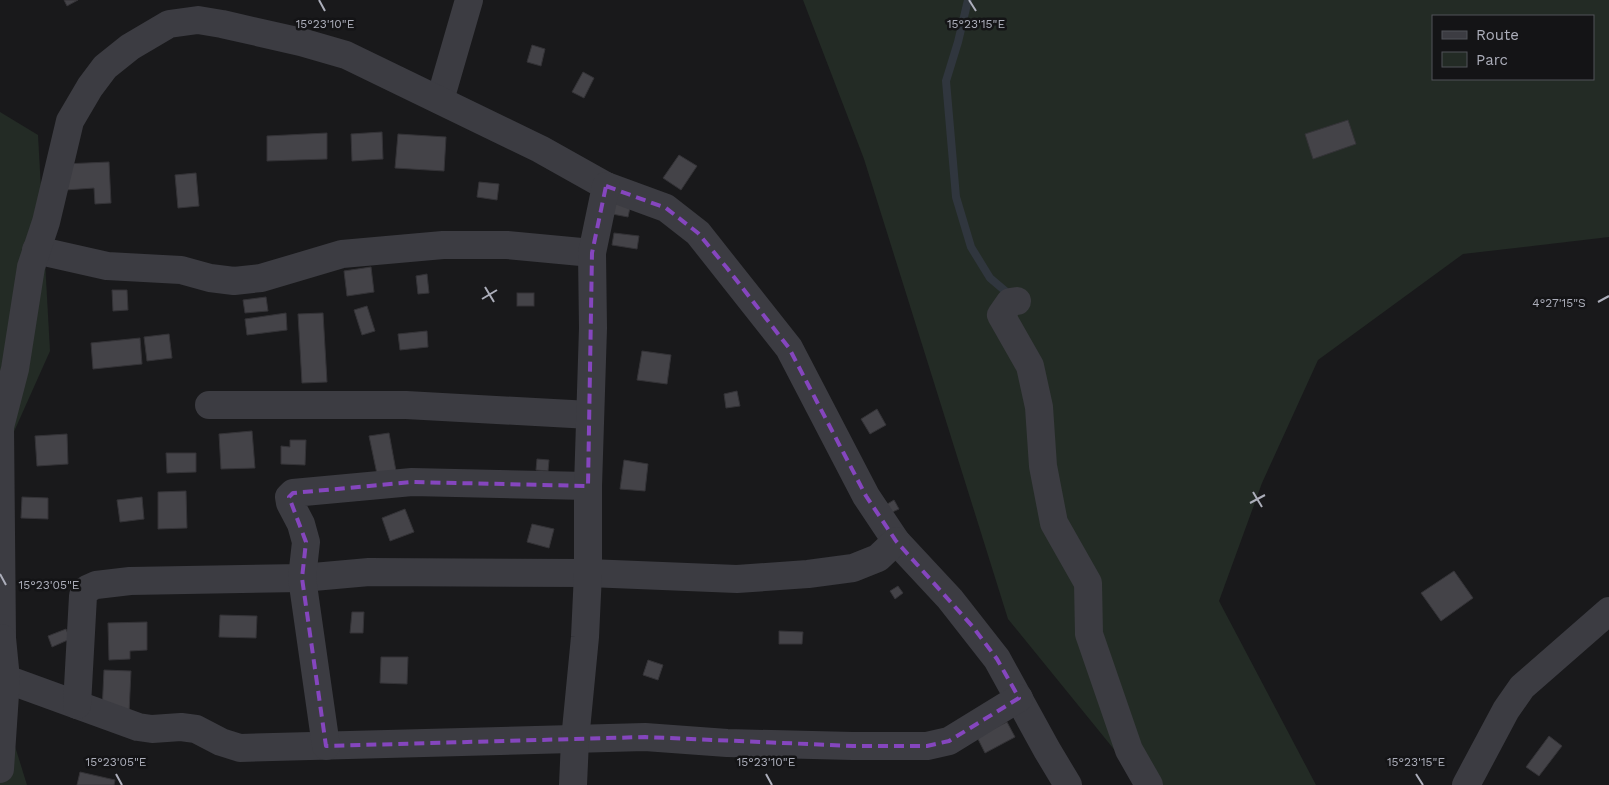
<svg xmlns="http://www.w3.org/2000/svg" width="1609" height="785" font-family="'Work Sans',sans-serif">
  <rect width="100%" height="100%" fill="#19191b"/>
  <g fill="#232b25" fill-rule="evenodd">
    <path d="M803 0H1609V237L1463 254 1318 360 1262 483 1219 601 1316 785H1143L1008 619 864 159ZM1433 16H1593V79H1433Z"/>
    <path d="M0 112 38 135 50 351 0 463Z"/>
    <path d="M0 698 27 785H0Z"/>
  </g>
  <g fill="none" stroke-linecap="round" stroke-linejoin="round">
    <path stroke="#30363e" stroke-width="8" d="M968 0 958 42 946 81 956 197 971 247 990 278 1010 295"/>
  </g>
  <g fill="#444348" stroke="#343337">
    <path d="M64 0H78L67 6Z"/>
    <path d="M532 45 545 49 541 66 527 62Z"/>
    <path d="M583 72 594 78 584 98 572 92Z"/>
    <path d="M1348 120 1356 144 1313 159 1305 134Z"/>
    <path d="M382 132 383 159 352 161 351 134Z"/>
    <path d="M327 133V159L267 161V136Z"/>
    <path d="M398 134 446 137 444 171 395 168Z"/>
    <path d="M679 155 697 166 681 190 663 178Z"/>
    <path d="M109 162 111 203 95 204 94 188 65 190 64 164Z"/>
    <path d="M196 173 199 206 178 208 175 175Z"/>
    <path d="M479 182 499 184 497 200 477 197Z"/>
    <path d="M611 198 631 203 628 217 607 213Z"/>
    <path d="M614 233 639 236 637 249 612 245Z"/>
    <path d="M371 267 374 292 347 296 344 271Z"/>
    <path d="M427 274 429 293 418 294 416 276Z"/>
    <path d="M112 290H127L128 310 113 311Z"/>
    <rect x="517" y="293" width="17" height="13"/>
    <path d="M266 297 268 311 245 313 243 300Z"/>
    <path d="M367 306 375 331 362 335 354 310Z"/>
    <path d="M286 313 287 330 247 335 245 319Z"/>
    <path d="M323 313 327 382 302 383 298 314Z"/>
    <path d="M427 331 428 347 400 350 398 334Z"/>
    <path d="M169 334 172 358 147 361 144 337Z"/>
    <path d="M140 338 142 364 93 369 91 343Z"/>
    <path d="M642 351 671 355 667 384 637 380Z"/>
    <path d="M737 391 740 406 726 408 724 394Z"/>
    <path d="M877 409 886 425 870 434 861 419Z"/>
    <path d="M252 431 255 468 221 469 219 434Z"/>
    <path d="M389 433 396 471 377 474 369 436Z"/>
    <path d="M67 434 68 464 37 466 35 436Z"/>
    <path d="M290 440H306L305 465 281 464V446L290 447Z"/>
    <path d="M166 453H196V472L167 473Z"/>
    <path d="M537 459 549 460 548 471 536 470Z"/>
    <path d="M624 460 648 464 645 491 620 489Z"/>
    <path d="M186 491 187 528 158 529V492Z"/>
    <path d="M22 497 48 498V519L21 518Z"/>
    <path d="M142 497 144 519 120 522 117 500Z"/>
    <path d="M894 500 899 509 888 514 884 506Z"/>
    <path d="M405 509 414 532 390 541 382 518Z"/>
    <path d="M532 524 554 529 549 548 527 542Z"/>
    <path d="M1454 571 1473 598 1441 621 1421 593Z"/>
    <path d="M898 586 903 593 895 599 890 591Z"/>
    <path d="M352 612H364L363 633H350Z"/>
    <path d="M220 615 257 616 256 638 219 637Z"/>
    <path d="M147 622V650L130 651V659L109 660 108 623Z"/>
    <path d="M66 629 70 639 52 647 48 636Z"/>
    <path d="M779 631 803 632 802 644H779Z"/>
    <path d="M381 657H408L407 684 380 683Z"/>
    <path d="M648 660 663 665 658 680 643 675Z"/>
    <path d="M104 670 131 671 129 713 102 712Z"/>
    <path d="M1007 722 1015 737 985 753 977 737Z"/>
    <path d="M1549 736 1562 746 1539 776 1526 767Z"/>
    <path d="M80 772 115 780 114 785H77Z"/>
  </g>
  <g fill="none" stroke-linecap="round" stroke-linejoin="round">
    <g stroke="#3c3c42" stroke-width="28">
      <path d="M440 100 469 0"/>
      <path d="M36 250 107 266 181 270 210 278 234 281 261 278 342 254 443 245H507L592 253"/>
      <path d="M1017 301 1010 302 1001 315 1030 366 1039 407 1043 466 1054 523 1088 583 1089 634 1129 750 1149 785"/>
      <path d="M209 405H406L590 415"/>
      <path d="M0 638H2L0 427 15 369 31 267 46 222 70 121 90 87 105 67 130 47 169 24 198 20 222 24 301 42 346 55 540 149 606 186 666 208 698 233 789 348 866 496 896 541 950 599 997 659 1047 750 1068 785"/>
      <path d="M6 679 138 727 152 729 181 727 196 729 221 742 240 748 645 737 727 743 853 746H927L949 741 1019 698"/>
      <path d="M77 705 83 596 87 589 96 585 130 581 302 578 369 572 588 573 737 579 808 574 853 568 878 558 896 541"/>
      <path d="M326 746 302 578 306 542 301 524 290 503 289 497 293 493 412 482 588 486"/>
      <path d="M0 769 6 679 2 638"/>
      <path d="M573 785 575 740 585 637 588 573V486L593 328 592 253 606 186"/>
      <path d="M1466 785 1506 710 1522 687 1609 611"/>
    </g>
  </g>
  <path fill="none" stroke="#8546be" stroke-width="4" stroke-dasharray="10 6" stroke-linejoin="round" d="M606 186 666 208 698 233 727 268 789 348 866 496 896 541 973 627 997 659 1019 698 949 741 927 746H853L645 737 326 746 302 578 306 542 289 497 293 493 412 482 588 486 592 253Z"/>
  <path fill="none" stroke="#acaeba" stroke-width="2" d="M319 0 325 11M969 0 976 11M485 287 494 302M482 299 497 290M1598 302 1609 296M1253 492 1262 507M1250 503 1265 495M0 574 6 585M116 774 122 785M766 774 772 785M1416 774 1423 785"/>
  <g font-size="12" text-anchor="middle" fill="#acaeba" stroke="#141416" stroke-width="5" stroke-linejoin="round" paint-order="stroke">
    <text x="325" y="28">15°23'10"E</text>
    <text x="976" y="28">15°23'15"E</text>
    <text x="1559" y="307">4°27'15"S</text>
    <text x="49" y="589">15°23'05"E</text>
    <text x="116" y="766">15°23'05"E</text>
    <text x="766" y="766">15°23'10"E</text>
    <text x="1416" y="766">15°23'15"E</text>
  </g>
  <rect x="1432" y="15" width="162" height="65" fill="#141416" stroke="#515258"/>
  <rect x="1442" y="31" width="25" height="8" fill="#3c3c42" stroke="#515258"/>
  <text x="1476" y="40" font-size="15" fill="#acaeba">Route</text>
  <rect x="1442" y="52" width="25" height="15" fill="#232b25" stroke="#515258"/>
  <text x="1476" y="65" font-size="15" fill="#acaeba">Parc</text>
</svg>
